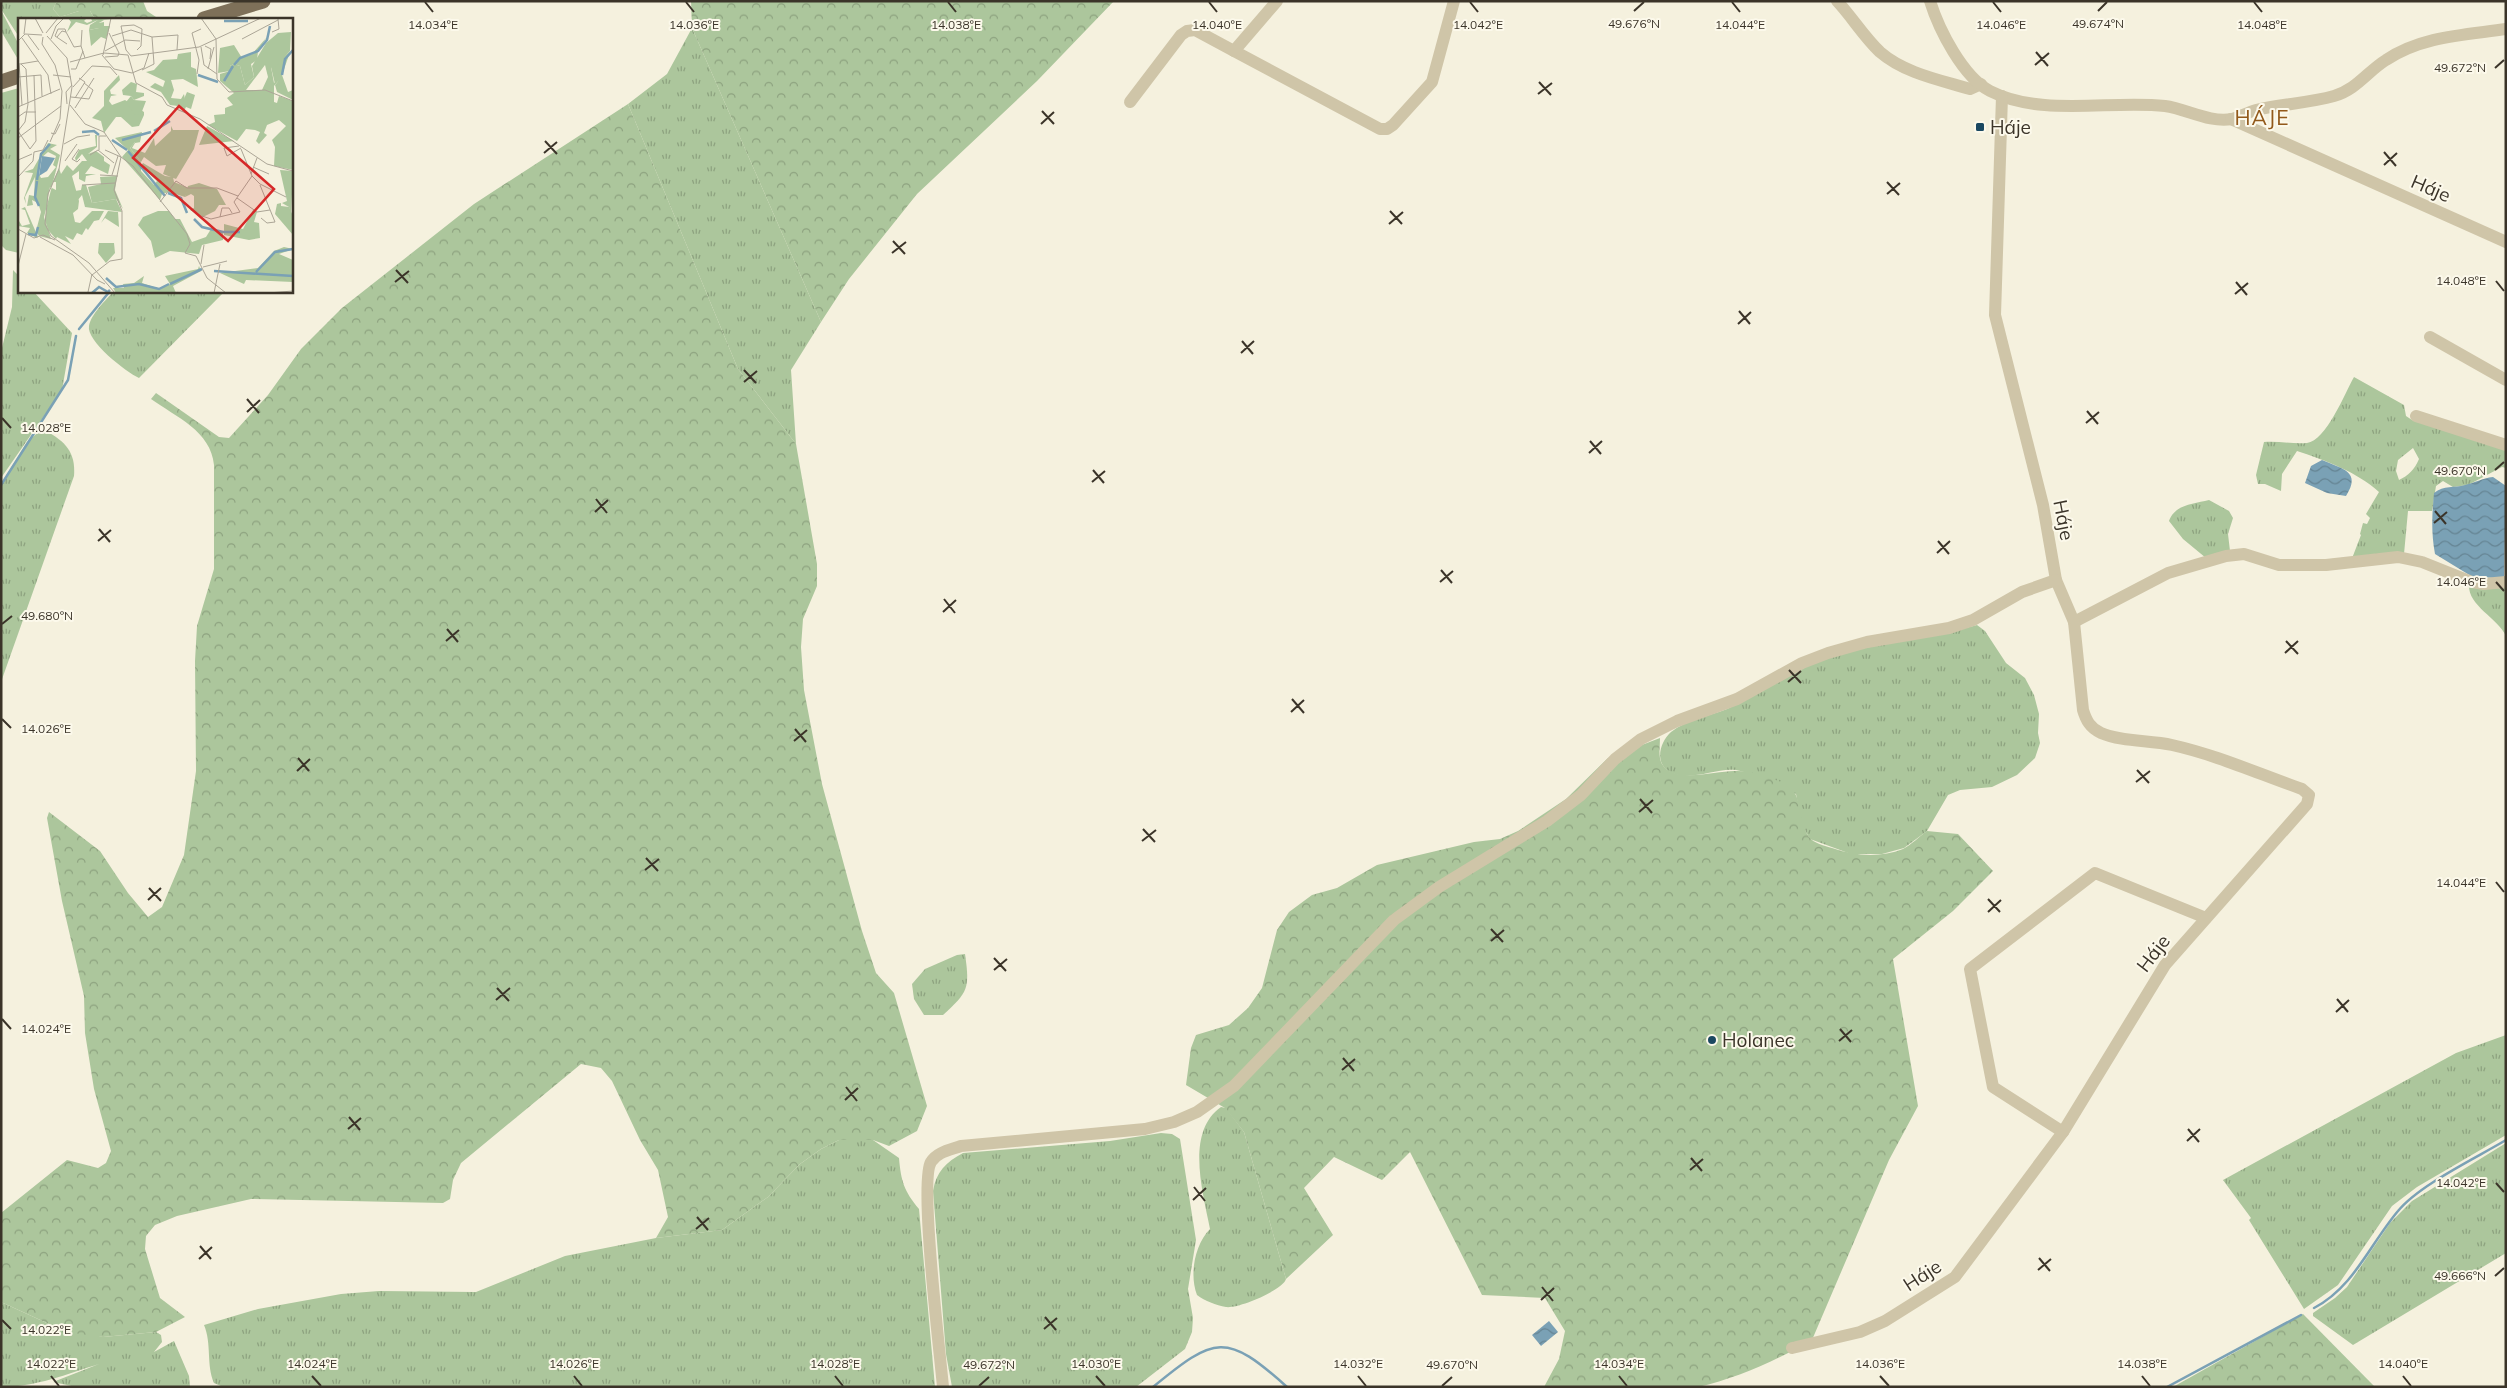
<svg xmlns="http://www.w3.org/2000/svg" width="2507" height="1388" font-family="Mulish,sans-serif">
  <defs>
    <pattern id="grass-tufts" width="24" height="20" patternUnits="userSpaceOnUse" patternTransform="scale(1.25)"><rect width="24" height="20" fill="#acc69c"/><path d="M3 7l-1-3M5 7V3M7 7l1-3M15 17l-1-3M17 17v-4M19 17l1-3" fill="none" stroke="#8da27f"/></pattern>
    <pattern id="forest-crowns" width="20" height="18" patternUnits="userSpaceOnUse" patternTransform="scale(1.25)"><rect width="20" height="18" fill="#acc69c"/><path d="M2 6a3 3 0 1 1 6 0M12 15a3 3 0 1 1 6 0" fill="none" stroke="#8da27f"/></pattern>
    <pattern id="water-waves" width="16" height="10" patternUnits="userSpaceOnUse" patternTransform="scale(1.25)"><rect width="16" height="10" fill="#7aa1b5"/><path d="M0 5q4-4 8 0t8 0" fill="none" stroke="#658493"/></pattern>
  </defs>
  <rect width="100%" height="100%" fill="#f5f1de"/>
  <g fill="url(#grass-tufts)" fill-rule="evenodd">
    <path d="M1 1H57L53 9 60 17 79 11H90L95 19H19V37L1 9Z"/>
    <path d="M1 10 19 45V61L1 31Z"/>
    <path d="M692 28 821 322 791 370 796 444 738 369 628 104 667 74Z"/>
    <path d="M19 88V253L6 250 1 245V93Z"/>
    <path d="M13 270 19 276V291H33L72 333 62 390 1 478V352L12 307Z"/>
    <path d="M114 291H225L139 378C126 372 86 341 89 326 91 314 106 300 114 291Z"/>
    <path d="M2354 377 2404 405 2406 416 2412 420 2506 448V468L2502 467 2468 485 2453 487 2443 481 2436 486 2432 511H2408L2404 554 2351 561 2361 535 2360 534 2363 523 2367 524 2370 518 2366 514 2379 492C2357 472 2325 460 2297 451L2282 474 2281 491 2265 484H2258L2256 475 2264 442C2278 441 2293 444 2307 443 2326 441 2345 393 2354 377ZM2413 448 2419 459C2415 469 2408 476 2399 480L2396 471 2398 460Z"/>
    <path d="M42 429C64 440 76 451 74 476L1 682V484L27 442Z"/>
    <path d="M2209 500 2229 511 2233 518 2228 534 2230 551 2206 558 2183 539 2169 521C2175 504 2194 504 2209 500Z"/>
    <path d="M2469 585 2506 586V636C2498 618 2468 606 2469 585Z"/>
    <path d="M1977 625 1985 631 2006 663 2025 678 2034 695 2039 714 2038 733 2040 743 2035 758 2017 775 1992 787 1960 790 1948 795 1927 831 1904 848 1882 854H1851L1810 839 1802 825 1796 794C1781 788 1752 773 1736 770 1715 767 1685 785 1666 769 1655 759 1661 741 1671 732 1686 720 1710 716 1727 709 1761 694 1791 671 1825 659 1875 642 1927 639 1977 625Z"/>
    <path d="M965 954C970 989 968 992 943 1015H924L914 999 912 984 925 969 957 955Z"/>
    <path d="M2506 1035V1135L2417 1187 2392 1206 2338 1285 2304 1309 2249 1220 2251 1218 2223 1180 2456 1053Z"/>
    <path d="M1221 1107 1226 1108 1244 1132 1286 1279C1283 1290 1238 1309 1226 1307 1216 1305 1205 1301 1197 1295 1189 1274 1195 1244 1210 1229 1203 1193 1185 1132 1221 1107Z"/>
    <path d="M1161 1133 1172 1134 1180 1139 1196 1240 1188 1289 1193 1318 1192 1332 1185 1349 1136 1387H952L946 1354 933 1191C936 1172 946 1162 963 1153L1110 1141Z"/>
    <path d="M858 1139 873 1140 899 1158C901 1181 904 1191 919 1209L935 1387H223L214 1383C206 1365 212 1344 204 1325L258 1309 341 1294 379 1291 476 1292 565 1256 656 1238 722 1230 768 1197 800 1164 821 1149 839 1140Z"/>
    <path d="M2506 1143V1253L2353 1345 2313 1316V1313L2335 1298 2347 1287 2390 1223 2412 1201Z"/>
    <path d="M1 1302 49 1324 103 1337 156 1332 161 1335 162 1342 154 1352 174 1341 189 1376 190 1387H76L53 1382 99 1364C67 1374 36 1387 1 1387Z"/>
  </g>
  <g fill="url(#forest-crowns)">
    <path d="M57 1H143L147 11 159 19H95L90 11H79L60 17 53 9Z"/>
    <path d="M691 1H1114L1037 81 917 194 849 279 821 322 692 28Z"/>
    <path d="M628 104 738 369 796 444 817 564V586L803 619 801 647 804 690 822 784 862 931 876 973 894 993 927 1106 917 1131 889 1146 873 1140H839L821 1149 800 1164 768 1197 722 1230 656 1238 668 1217 658 1170 640 1140 612 1081 601 1068 581 1064 461 1163 453 1180 450 1199 443 1203 251 1199 177 1216 155 1225 146 1236 145 1249 160 1298 185 1317 156 1332 103 1337 79 1334 49 1324 1 1302V1213L67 1160 98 1168 106 1163 111 1151 94 1089 85 1033 84 996 62 901 47 818 49 812 100 851 128 893 148 917 162 907 184 855 196 771 195 661 197 626 214 569V465C211 431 176 417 151 399L156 393 219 437 229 438 268 395 301 349 342 308 474 204Z"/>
    <path d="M1660 738C1660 747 1658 757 1662 764 1674 784 1715 771 1734 771 1750 770 1767 777 1782 782 1804 789 1797 820 1809 837 1813 843 1825 846 1832 848 1855 856 1880 858 1903 849 1911 845 1920 836 1927 831L1958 834 1993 871 1953 911 1893 959 1918 1106 1889 1160 1812 1340C1777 1360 1738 1378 1698 1387H1544L1559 1359 1565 1331 1545 1298 1482 1295 1410 1152 1382 1180 1334 1157 1304 1188 1333 1235 1286 1279 1244 1132 1225 1108 1186 1085 1191 1048 1196 1035 1229 1025 1248 1008 1262 988 1277 930 1289 912 1312 895 1337 888 1377 865 1474 842 1500 839 1518 831 1566 799 1608 758Z"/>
    <path d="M2303 1314 2375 1387H2173Z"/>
  </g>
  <g fill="url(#water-waves)">
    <path d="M2322 460C2342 469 2362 471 2346 496L2327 493 2305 483 2311 466Z"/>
    <path d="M2493 477 2506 486 2504 579 2471 576 2435 554C2431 532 2432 515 2434 493 2444 485 2454 488 2465 485 2475 483 2482 478 2493 477Z"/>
    <path d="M1549 1321 1558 1332 1541 1346 1532 1335Z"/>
  </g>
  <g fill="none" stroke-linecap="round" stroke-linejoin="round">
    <g stroke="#7aa1b5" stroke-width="2.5">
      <path d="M79 329 110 291"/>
      <path d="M1 485 68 380 76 336"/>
      <path d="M2314 1308C2354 1287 2370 1244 2398 1211 2419 1185 2476 1158 2506 1140"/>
      <path d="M1153 1387C1215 1336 1226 1332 1287 1387"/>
      <path d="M2167 1387 2301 1315"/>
    </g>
    <g stroke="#cfc5a8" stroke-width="12">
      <path d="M1277 1 1234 51 1380 129H1387L1393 125 1432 82 1454 1"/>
      <path d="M1837 1C1852 17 1864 37 1880 52 1904 73 1940 80 1970 89L1981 84"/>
      <path d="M1930 1C1939 30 1963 77 1990 91 2041 117 2110 100 2165 106 2187 109 2209 123 2232 119 2240 117 2248 112 2256 110 2282 104 2309 103 2334 96 2356 90 2368 71 2386 60 2422 36 2465 35 2506 29"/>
      <path d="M1130 102 1181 35 1187 31 1195 30 1234 51"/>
      <path d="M2231 119 2506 242"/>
      <path d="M2430 337 2506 380"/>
      <path d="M2416 416 2506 445"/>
      <path d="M2074 622 2168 573 2226 556 2244 554 2279 565H2326L2398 557 2422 562 2472 582 2484 584 2506 582"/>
      <path d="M2063 1132 1993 1087 1970 969 2095 873 2206 918"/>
      <path d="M1792 1348 1860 1332 1885 1321 1955 1277 2063 1132 2165 965 2307 804 2309 795 2302 789C2259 774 2217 755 2172 745 2149 740 2122 742 2101 733 2090 728 2086 720 2083 710L2074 622 2056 580 2043 505 1995 315 2002 96"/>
      <path d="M943 1387C940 1353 919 1181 931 1162 937 1152 950 1150 961 1146L1145 1129 1174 1122 1197 1112 1234 1086 1394 920 1439 887 1547 821 1581 795 1615 759 1641 739 1677 721 1737 699 1802 663 1828 653 1867 642 1949 628 1973 620 2022 592 2056 580"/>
    </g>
    <g stroke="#7e7059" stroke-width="15">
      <path d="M204 19 263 1"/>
      <path d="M1 82 19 76"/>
    </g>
  </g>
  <path fill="none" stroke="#3b3429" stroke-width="2" d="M425 2 433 12M686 2 694 12M948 2 956 12M1209 2 1217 12M1470 2 1478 12M1732 2 1740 12M1993 2 2001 12M2254 2 2262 12M1634 11 1644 2M2098 11 2107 2M2036 52 2048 66M2035 65 2049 53M2495 68 2504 60M1539 82 1551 95M1538 94 1552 83M1042 111 1054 124M1041 124 1054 112M545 141 557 154M2384 152 2396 166M544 153 557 142M2384 165 2397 153M1887 182 1899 195M1887 194 1900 183M1390 211 1402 224M1389 224 1403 212M893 241 905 254M892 253 906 242M396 270 408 283M2496 281 2504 291M395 282 409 271M2236 282 2247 295M2235 294 2248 283M1739 311 1750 324M1738 324 1751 312M1242 341 1253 354M1241 353 1254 341M744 370 756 383M744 382 757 371M247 399 259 413M2087 411 2098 424M247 412 260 400M2 418 11 428M2086 423 2099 412M1590 441 1601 454M1589 453 1602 441M1093 470 1104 483M2495 470 2504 462M1092 482 1105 471M596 499 607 513M2435 511 2446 524M595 512 608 500M2434 523 2447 512M99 529 110 542M98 541 111 530M1938 541 1949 554M1937 553 1950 541M1441 570 1452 583M1440 582 1453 571M2496 582 2504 591M944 599 955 613M943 612 956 600M2 624 12 616M447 629 458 642M446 641 459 630M2286 641 2298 654M2285 653 2298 641M1789 670 1801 683M1788 682 1801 671M1292 699 1304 713M1291 712 1304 700M2 719 11 728M795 729 806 742M794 741 807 730M298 758 309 771M2137 770 2149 783M297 771 310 759M2136 782 2150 771M1640 799 1652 813M1639 812 1653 800M1143 829 1155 842M1142 841 1156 830M646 858 658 871M645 870 659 859M2496 882 2504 892M149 888 161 901M1988 899 2000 912M148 900 161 888M1988 912 2001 900M1491 929 1503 942M1491 941 1504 930M994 958 1006 971M994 970 1007 959M497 988 509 1001M2337 999 2348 1012M496 1000 510 988M2336 1012 2349 1000M2 1019 11 1029M1840 1029 1851 1042M1839 1041 1852 1030M1343 1058 1354 1071M1342 1070 1355 1059M846 1087 857 1101M845 1100 858 1088M349 1117 360 1130M348 1129 361 1118M2188 1129 2199 1142M2187 1141 2200 1129M1691 1158 1702 1171M1690 1170 1703 1159M2496 1183 2504 1192M1194 1187 1205 1201M1193 1200 1206 1188M697 1217 708 1230M696 1229 709 1218M200 1246 211 1259M2039 1258 2050 1271M199 1259 212 1247M2038 1270 2051 1259M2495 1276 2504 1268M1542 1287 1553 1301M1541 1300 1554 1288M1045 1317 1056 1330M2 1320 11 1329M1044 1329 1057 1318M51 1376 59 1386M312 1376 321 1386M574 1376 582 1386M835 1376 843 1386M1096 1376 1105 1386M1358 1376 1366 1386M1619 1376 1627 1386M1880 1376 1889 1386M2142 1376 2150 1386M2403 1376 2411 1386M979 1386 989 1377M1442 1386 1452 1377"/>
  <g fill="#1a4861" stroke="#fcf9eb" stroke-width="2">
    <rect x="1975" y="122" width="10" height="10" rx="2.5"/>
    <circle cx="1712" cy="1040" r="5"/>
  </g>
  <g text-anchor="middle" stroke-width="4" stroke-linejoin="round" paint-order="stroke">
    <g font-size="19" fill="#3b3429" stroke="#fcf9eb" text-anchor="start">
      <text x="1990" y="134">Háje</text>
      <text x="1722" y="1047">Holanec</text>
    </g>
    <g font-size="19" fill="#3b3429" stroke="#fcf9eb">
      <text transform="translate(2431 188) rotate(23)" y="7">Háje</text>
      <text transform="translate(2064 520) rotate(79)" y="7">Háje</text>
      <text transform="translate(2153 953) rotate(-53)" y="7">Háje</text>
      <text transform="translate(1922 1275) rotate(-33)" y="7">Háje</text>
    </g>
    <g font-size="21" letter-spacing="1" fill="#92591a" stroke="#fcf9eb">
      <text x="2262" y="125">HÁJE</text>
    </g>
  </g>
  <g transform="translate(18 18)">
    <rect width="275" height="275" fill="#f5f1de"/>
    <path d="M249 19 240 33 239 42 233 46 236 59 227 67 222 48 216 46 212 48V53L200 55 202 30 216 27 224 40 234 36ZM173 34V49L178 51 180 69 165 61 153 62 156 72 153 80 163 81 166 76 167 82 165 89 159 91 160 88 152 87 143 74 132 69 137 65 145 69 147 63 128 54 136 52 145 42 159 41 160 36ZM272 34 264 57 270 74 275 72V82L259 74 257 67 261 62 257 66 253 49ZM124 114 122 124H117L112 130 123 144V153L136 167 139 163 123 148 125 145 147 158 155 159 156 164 171 170 167 179 151 174 144 176 142 182 104 139 110 132 97 120ZM99 158 97 172 105 191 98 181 74 185 70 169 83 166 82 159ZM263 185V188L271 189 275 198V217L257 196 259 186ZM7 189 20 219 19 220 9 215 12 210 0 208 1 203 4 208 12 206 7 192 3 191ZM235 192 239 194 236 204 241 205 242 220 231 222 206 217V206L225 211ZM266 229 275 231 261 236 275 242V264L228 262 226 266 202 255 240 250 256 233ZM181 248 183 253 155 268 158 275H98L95 270H106L105 266 116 265 126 258 124 265 142 271 152 266 147 258 180 251Z" fill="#acc69c"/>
    <path d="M50 0H69L66 3 69 5 74 3 73 0 93 2H86L81 5V10L71 12 72 7 80 2 69 7 58 4 49 14 53 4ZM273 14 272 33 256 51 253 49 256 65 261 62 264 70 260 63 256 68V84L259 85 261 78 275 83V152L256 148 257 129 254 122 268 108 261 102 249 107 246 115 249 117 241 126 238 123 242 114 237 112 228 111 219 123 190 107 197 104 196 97 207 96V90L215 87 209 80 216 75 202 63V56L212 53V48L216 46 222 48 227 67 236 59 234 48 248 25 260 15ZM247 47 250 59 244 72H228ZM101 57 102 62 92 72 93 76 99 77 93 78 91 83 94 87 107 82 126 94V97L121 108 114 109 103 99H98L86 115 83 103 74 100 86 88V73ZM113 64 119 66 118 74 126 75V78L116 82 113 78 105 77 104 72ZM169 74 177 77 173 91 168 89 166 93 162 90ZM153 108 155 112H181L176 131 158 161 145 156 148 147 138 148 126 139 123 144 112 130 117 124 123 125H117L114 130 127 135 136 120 137 128 153 113ZM189 108 216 123 181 127ZM77 117H79V129L70 136 78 133 86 139V143L92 147 90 156 73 148 67 156H78L68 158 67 164 61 161V153L54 158 61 183 60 191 55 195 57 204 62 205 74 193H86L81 202 76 203 70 212 68 210 64 217 59 215 55 222 47 218 53 226 39 219 38 221 30 212 27 203 30 179 32 169 38 172V164H35L41 150 43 156 49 147 55 153 64 143H69L64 136 58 143 57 140 61 132 78 128ZM30 125 39 127 32 131 42 137 26 199 33 221 21 218 18 213 23 194 20 185 14 182 15 187 9 188 11 177 16 178 17 159 7 179 8 186 6 180 15 155 6 154 15 151ZM30 134 38 138 35 147 38 149 30 159 23 160 20 154 23 140ZM262 152 275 153 273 199 271 189 264 185 269 183ZM181 165 199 171 208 187H201L197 193 185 199 172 192 176 190V178L173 176 167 179 170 168ZM90 193 100 194 101 209 87 200 83 205ZM140 193H151L157 201H162L174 224 188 219 193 211 205 214V222L184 227 181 236 152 233 137 240 133 223 120 207 125 199ZM81 225H96L97 235 88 245 80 235Z" fill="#acc69c" fill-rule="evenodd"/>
    <path d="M86 4V8H92L88 21 83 19 73 28 71 12 81 10V5Z" fill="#acc69c"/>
    <path d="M113 78 116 82 128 83 123 96 117 97 108 84Z" fill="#acc69c"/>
    <path d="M64 167H68L74 185 98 181 104 194 67 189 64 177 59 183 57 173 63 172Z" fill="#acc69c"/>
    <path d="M24 138 37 140 29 153 21 158Z" fill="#7aa1b5"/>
    <path fill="none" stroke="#7aa1b5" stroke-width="2.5" d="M206 3H230M216 47 222 40 240 33 249 22 252 8M180 57 200 64M264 57 267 41 275 32M206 63 215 48M136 113 152 103M64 114 76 113 81 117M94 122 109 132M104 122 133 114M110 133 147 178M19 162 23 136 32 126M19 163 17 179 21 188M150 175 163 180 169 195M176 201 184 209 205 214M205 214H222M10 216 18 217 20 209M196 253 275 258M238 254 257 234 275 231M88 260 98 269 121 266 141 271 151 266M152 266 184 251M74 275 81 269 90 274 92 272"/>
    <path fill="none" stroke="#aba596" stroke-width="1" d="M17 0 25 15M183 0 198 21 243 0M64 12 63 28 67 40M48 14 56 29 63 28M254 14 261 11 260 1M28 15 40 0M6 16 8 0M10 17 21 32M29 18 49 40 54 69 41 151 30 176 27 206 33 218 71 245 97 275M94 18 113 12 134 19 160 17 159 32M25 19 24 26 37 47 44 73M39 19 44 13 48 14 47 11H40L37 18 49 26M4 20 30 57 33 76M33 21 38 8 46 0M224 21 260 2M0 23 7 16 24 17M187 28 193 31 192 41M183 29 186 47 199 56M119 32 123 28 124 11 116 7 103 8 108 32 113 38 181 29 198 21 199 61 211 74 247 72 275 83M87 33 107 22 122 23M84 37 96 51 114 55 126 50 131 35M85 37 93 0M87 39 100 38 101 35 91 15M52 44 86 35 110 37 118 65 144 79 149 87 182 101 249 146 275 153M1 45 4 87M2 46 20 43M53 51H58L65 33M190 51 196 29M124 52 136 46 134 19M179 56 181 42 174 15 183 11M35 57 53 59M0 59 23 57 24 78M55 69 74 48 92 49 99 57M53 79 71 81 75 72 66 65M57 80 67 64 61 60M49 86 48 74 54 67M52 87 67 106 86 114 103 139 115 148 169 216 172 226 167 235 178 238 189 260 208 275M0 89 42 71M57 90 76 60M0 99 7 94H18M0 113 7 104 10 86 8 51 3 46M0 113 12 131M33 115 37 116 42 106M0 120 43 88M32 124 42 101 44 73M46 126 59 119 72 117M221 128 206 130 209 138 223 130M12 131 18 123 16 57M61 131 54 141 59 144 62 141M223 131 234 158 242 166 268 179M81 132V118H88M16 134 25 132 30 122M72 137 80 132 96 145M0 142 14 136M47 143 59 126M235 149 251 156M233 156 239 140M82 157 100 158M94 157 100 138M0 159 15 143 16 134M64 167 97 165M242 167 257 204M219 180 239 194 252 192M142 184 158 163 169 170H199L220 178M184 198 193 201 222 194 216 184 234 158M202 199 204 190H211L214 195M243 200 249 205 257 204M0 211 16 220 25 217 37 222M22 219 55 237 79 262 87 266M183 246 186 227M0 248 8 216M185 249 209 243M74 257 92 243 104 241V193L96 172 103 139 87 132M70 274 74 256M196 275 202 246M250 275 275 273"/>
    <path fill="#d62828" fill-opacity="0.15" stroke="#d62828" stroke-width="2.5" d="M161 88 256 171 210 223 115 140Z"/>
    <rect width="275" height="275" fill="none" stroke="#3b3429" stroke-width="2.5"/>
  </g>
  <g font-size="12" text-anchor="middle" fill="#3b3429" stroke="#fcf9eb" stroke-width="4" stroke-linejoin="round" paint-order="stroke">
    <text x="1634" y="28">49.676°N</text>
    <text x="2098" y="28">49.674°N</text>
    <text x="433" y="29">14.034°E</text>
    <text x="694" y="29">14.036°E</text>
    <text x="956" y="29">14.038°E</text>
    <text x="1217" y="29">14.040°E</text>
    <text x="1478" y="29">14.042°E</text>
    <text x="1740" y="29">14.044°E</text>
    <text x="2001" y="29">14.046°E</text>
    <text x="2262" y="29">14.048°E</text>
    <text x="2460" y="72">49.672°N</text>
    <text x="2461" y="285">14.048°E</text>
    <text x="46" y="432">14.028°E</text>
    <text x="2460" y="475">49.670°N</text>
    <text x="2461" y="586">14.046°E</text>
    <text x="47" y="620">49.680°N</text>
    <text x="46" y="733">14.026°E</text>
    <text x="2461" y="887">14.044°E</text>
    <text x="46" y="1033">14.024°E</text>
    <text x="2461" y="1187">14.042°E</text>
    <text x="2460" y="1280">49.666°N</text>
    <text x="46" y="1334">14.022°E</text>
    <text x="51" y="1368">14.022°E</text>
    <text x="312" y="1368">14.024°E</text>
    <text x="574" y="1368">14.026°E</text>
    <text x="835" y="1368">14.028°E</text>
    <text x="1096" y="1368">14.030°E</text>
    <text x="1358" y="1368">14.032°E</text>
    <text x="1619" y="1368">14.034°E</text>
    <text x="1880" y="1368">14.036°E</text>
    <text x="2142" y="1368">14.038°E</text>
    <text x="2403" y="1368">14.040°E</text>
    <text x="989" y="1369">49.672°N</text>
    <text x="1452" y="1369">49.670°N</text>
  </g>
  <rect width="2507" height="1388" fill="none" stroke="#3b3429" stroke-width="5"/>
</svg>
